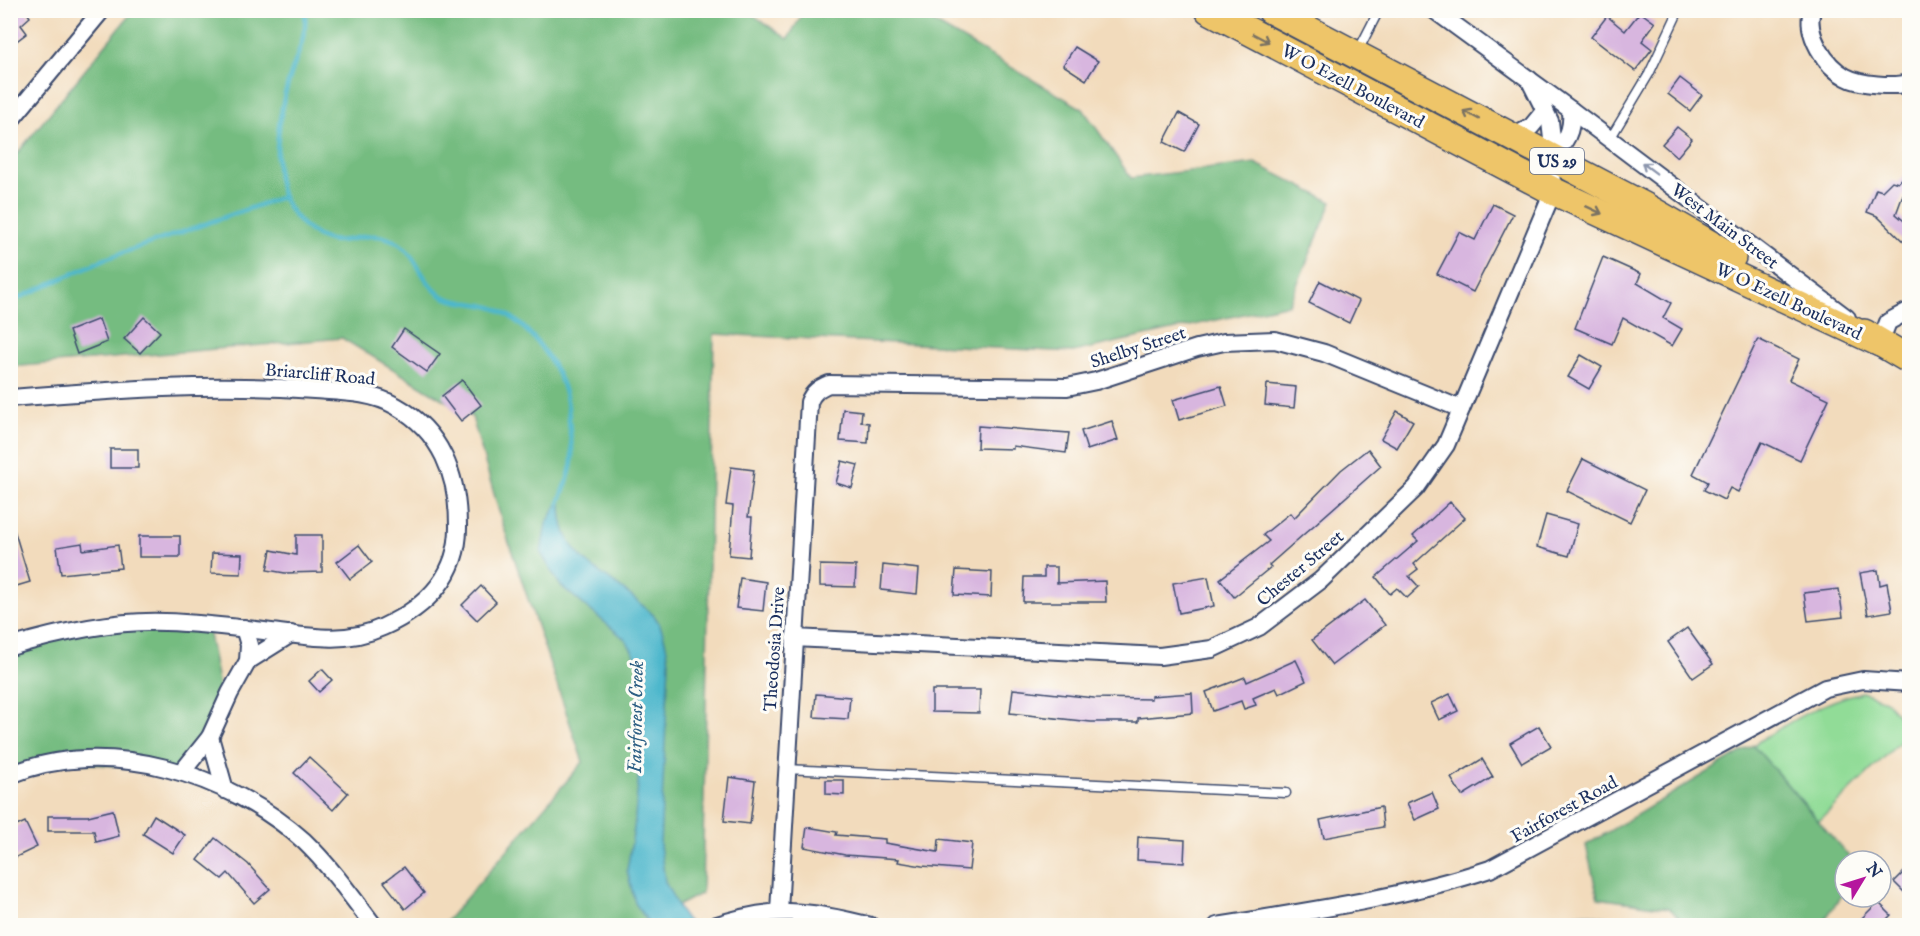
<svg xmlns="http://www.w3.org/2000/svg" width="1920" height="936" font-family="'IM FELL English',serif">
  <rect width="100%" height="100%" fill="#fdfcf7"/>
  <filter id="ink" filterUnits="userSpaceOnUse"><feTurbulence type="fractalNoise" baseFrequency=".0167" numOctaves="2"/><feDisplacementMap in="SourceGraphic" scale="12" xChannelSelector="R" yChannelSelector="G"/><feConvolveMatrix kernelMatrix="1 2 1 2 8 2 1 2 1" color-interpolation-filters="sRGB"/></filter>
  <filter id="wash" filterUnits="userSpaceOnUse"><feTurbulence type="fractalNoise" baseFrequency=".008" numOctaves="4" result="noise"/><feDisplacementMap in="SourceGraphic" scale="24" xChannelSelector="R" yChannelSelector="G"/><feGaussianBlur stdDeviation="1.35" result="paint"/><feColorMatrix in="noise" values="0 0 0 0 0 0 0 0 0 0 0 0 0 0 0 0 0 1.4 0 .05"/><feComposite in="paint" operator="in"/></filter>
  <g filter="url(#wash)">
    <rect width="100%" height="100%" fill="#f2dbbc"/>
    <path fill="#91dc97" stroke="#56867a" stroke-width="1.5" d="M1862 692 1885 700 1909 728V733L1819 821 1753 745C1789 722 1821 702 1862 692Z"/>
    <g fill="#74bc80" stroke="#48766f" stroke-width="1.5">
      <path d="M746 10 788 39 804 11H914L1083 109 1131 178 1255 163 1332 202 1289 304 1073 352 714 334 702 893 641 925H443L583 762 502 522 472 417 342 338 11 367V161L133 11Z"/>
      <path d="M207 624 221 697 182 772 61 761 11 780V650L79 630Z"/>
      <path d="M1753 745 1853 861H1845V891L1821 925H1687L1669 908 1598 898 1586 845Z"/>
    </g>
    <g fill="#4eb7cc" stroke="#347395" stroke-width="1.5">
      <path d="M561 499C559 559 599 567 637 601 643 606 650 611 655 617 664 629 666 646 669 661L660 845 665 882 683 916 692 925H650L635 903 627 870 634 829 643 727 639 662 626 640 560 585 541 553 546 524Z"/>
      <path d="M1587 913 1638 925H1506L1523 919Z"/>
    </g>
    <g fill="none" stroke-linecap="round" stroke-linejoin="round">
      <g stroke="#4eb7cc" stroke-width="4.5">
        <path d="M305 10C308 35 296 57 289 80 279 111 271 167 283 197 286 207 294 215 301 223 339 260 355 226 390 239 415 248 418 276 437 292 452 306 481 300 501 311 530 326 558 365 566 396 569 408 569 421 570 432 571 441 573 451 572 460 571 474 564 490 559 503"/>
        <path d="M10 302 105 259 282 197"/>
      </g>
    </g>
    <g id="blocks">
      <g fill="#d8b6df">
        <path d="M10 10H25L30 17 21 25 27 33 10 46Z"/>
        <path d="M1640 12 1655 23 1642 41 1652 49 1635 71 1591 37 1607 16 1625 31Z"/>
        <path d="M1075 47 1098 61 1086 80 1063 65Z"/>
        <path d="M1680 78 1702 95 1690 111 1668 94Z"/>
        <path d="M1179 113 1199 124 1184 152 1164 142Z"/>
        <path d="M1677 127 1692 139 1677 157 1662 144Z"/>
        <path d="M1910 170V198L1903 195 1896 214 1910 226V248L1877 216 1867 212 1876 189 1882 191 1892 181 1898 183Z"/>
        <path d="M1493 204 1513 214 1473 292 1437 274 1459 232 1475 240Z"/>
        <path d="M1603 257 1641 274 1637 283 1671 303 1663 318 1682 329 1672 346 1623 318 1612 344 1575 328Z"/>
        <path d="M1320 281 1359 301 1349 323 1309 303Z"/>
        <path d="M144 317 160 332 140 353 124 339Z"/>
        <path d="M99 319 107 342 77 354 69 331Z"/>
        <path d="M404 329 440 354 427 372 392 347Z"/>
        <path d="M1758 339 1799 359 1789 380 1829 399 1800 460 1762 442 1738 492 1730 488 1724 500 1704 490 1708 482 1693 474Z"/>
        <path d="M1581 355 1602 367 1589 389 1568 377Z"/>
        <path d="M462 380 481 405 461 421 442 396Z"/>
        <path d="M1267 384 1296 387 1294 408 1265 405Z"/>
        <path d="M1221 386 1227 406 1179 420 1173 400Z"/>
        <path d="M843 409 862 411 861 422 869 423 868 443 840 441Z"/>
        <path d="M1397 411 1413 421 1397 448 1381 439Z"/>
        <path d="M1112 421 1118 440 1087 450 1081 431Z"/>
        <path d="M978 426 1069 433 1066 453 1013 446V449L977 448Z"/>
        <rect x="110" y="449" width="28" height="19"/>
        <path d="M1368 449 1381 466 1269 565 1271 567 1234 597 1220 579 1269 541 1263 535 1290 513 1294 518 1341 470Z"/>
        <path d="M1583 459 1645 490 1630 522 1567 491Z"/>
        <path d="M842 461 858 465 852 488 836 483Z"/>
        <path d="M731 467 754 470 748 517H752L749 557 729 555 733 506 726 505Z"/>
        <path d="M1450 502 1465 518 1414 564 1418 569 1409 576 1419 587 1407 598 1397 588 1390 594 1376 577 1418 541 1413 536Z"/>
        <path d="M1546 515 1578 524 1569 556 1537 547Z"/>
        <path d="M13 526 30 582 10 588V527Z"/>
        <path d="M296 535H322V572L285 573 267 570 271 550 296 555Z"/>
        <rect x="139" y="536" width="41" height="21"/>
        <path d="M82 543 83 550 118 545 121 568 61 574 57 547Z"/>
        <path d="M359 545 372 562 350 579 337 562Z"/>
        <path d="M212 553 242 554 241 574 211 573Z"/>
        <path d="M820 565 856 566 855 587 820 586Z"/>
        <path d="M883 565 919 569 917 594 881 590Z"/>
        <path d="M1044 567H1057V583L1105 581 1106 602H1023L1024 577H1044Z"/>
        <path d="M956 570 992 572 991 597 954 595Z"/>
        <path d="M1878 570 1880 585 1887 583 1892 611 1868 615 1860 573Z"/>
        <path d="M1208 577 1214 606 1179 613 1173 583Z"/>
        <path d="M740 578 766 582 763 611 736 608Z"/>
        <path d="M481 586 496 602 477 620 462 605Z"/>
        <path d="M1839 589 1843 617 1808 621 1804 593Z"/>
        <path d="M1365 600 1385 625 1332 665 1312 640Z"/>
        <path d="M1687 628 1713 664 1693 678 1668 642Z"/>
        <path d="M1296 660 1306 681 1279 694 1276 688 1253 698 1256 705 1244 709 1241 701 1213 711 1206 692 1245 677 1247 682Z"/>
        <path d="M322 669 332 680 319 692 309 681Z"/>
        <path d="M1013 689 1094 698 1151 699V696L1192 693 1193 713 1138 718V722H1091L1010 713Z"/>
        <path d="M932 690H980L979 713 932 712Z"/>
        <path d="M816 694 850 697 848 719 814 717Z"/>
        <path d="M1450 694 1458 711 1439 720 1431 703Z"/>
        <path d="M1539 726 1551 746 1522 763 1510 743Z"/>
        <path d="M309 757 348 793 333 810 294 773Z"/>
        <path d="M1482 759 1493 777 1462 796 1451 778Z"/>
        <path d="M729 777 755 781 750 824 724 821Z"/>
        <path d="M826 780H844V795L826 794Z"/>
        <path d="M1432 792 1439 809 1415 820 1407 803Z"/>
        <path d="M1381 807 1383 827 1324 838 1320 820Z"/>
        <path d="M113 810 119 836 96 842 94 831H48V816H88Z"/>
        <path d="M154 815 185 835 173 853 143 834Z"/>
        <path d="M25 822 37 847 14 858 10 852V829Z"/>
        <path d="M807 827 837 832 836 835 885 839V843L938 852 939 839 972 843 969 870 922 866 898 862 899 859 845 855 804 847Z"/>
        <path d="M1138 837 1185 840 1184 863 1137 860Z"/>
        <path d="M215 838 248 864 270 889 254 903 228 873 222 879 198 860Z"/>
        <path d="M1910 866V898L1894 882Z"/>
        <path d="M404 867 424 893 405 909 384 882Z"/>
        <path d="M1878 902 1891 915 1880 926H1854Z"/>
      </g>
    </g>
  </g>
  <g filter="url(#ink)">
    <use href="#blocks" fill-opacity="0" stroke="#3b496c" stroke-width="1.5"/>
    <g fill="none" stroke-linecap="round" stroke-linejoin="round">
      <g stroke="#3b496c" stroke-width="11">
        <g id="lane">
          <path d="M1357 53 1379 10"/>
          <path d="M1610 139 1649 74 1679 10"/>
          <path d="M786 769 1286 793"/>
        </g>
      </g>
      <g stroke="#3b496c" stroke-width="20">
        <g id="street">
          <path d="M1434 10 1571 110 1847 318"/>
          <path d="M1812 10C1805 34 1825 66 1846 77 1860 85 1894 87 1910 83"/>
          <path d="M10 121 102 10"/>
          <path d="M1513 137 1531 127 1545 110"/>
          <path d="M1549 157C1566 144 1573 131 1571 110"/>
          <path d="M1875 339 1880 343 1888 322 1910 310"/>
          <path d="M10 398C112 390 213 382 314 390 342 392 372 392 396 406 441 431 458 476 458 525 459 575 427 607 383 627 344 645 305 636 264 631 232 627 198 623 165 622 113 620 60 632 10 647"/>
          <path d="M794 638 1160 656 1212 649 1259 627 1321 580 1416 488 1446 445 1553 191 1549 157 1552 139 1550 121 1529 79"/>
          <path d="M248 661 291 634"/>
          <path d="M210 737 225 790"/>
          <path d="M182 772 210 737 230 693 248 661 249 645 244 628"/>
          <path d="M10 775C106 735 230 774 304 841 330 866 352 897 374 926"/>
          <path d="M779 911 809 402C813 392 819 388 829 384L1067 387 1096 381 1197 348 1224 342 1275 340 1324 353 1461 409"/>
          <path d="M714 926C776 905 809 910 871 926"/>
          <path d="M1217 926C1308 911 1402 898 1490 869L1825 688 1863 680 1910 683"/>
        </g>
      </g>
      <g stroke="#3b496c" stroke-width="30">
        <g id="primary">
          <path d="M1209 10 1553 191 1880 343"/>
          <path d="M1271 10 1644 206 1732 257"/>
          <path d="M1864 333 1910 360"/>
        </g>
      </g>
      <use href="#lane" stroke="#fff" stroke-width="8"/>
      <use href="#street" stroke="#fff" stroke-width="16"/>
      <use href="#primary" stroke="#eec569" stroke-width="27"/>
    </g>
    <defs><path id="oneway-shaft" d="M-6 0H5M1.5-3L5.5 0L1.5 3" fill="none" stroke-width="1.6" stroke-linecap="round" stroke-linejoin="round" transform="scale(1.5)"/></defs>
    <g stroke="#7a7263">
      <use href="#oneway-shaft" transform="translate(1261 38) rotate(28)"/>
      <use href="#oneway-shaft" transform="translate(1471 115) rotate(-152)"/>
      <use href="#oneway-shaft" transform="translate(1594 210) rotate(25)"/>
    </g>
    <use stroke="#8d97ae" href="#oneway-shaft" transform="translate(1649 168) rotate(-143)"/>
  </g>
  <g text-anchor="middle" stroke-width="6" stroke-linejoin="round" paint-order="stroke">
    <rect fill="#fdfcf7" stroke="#5f6c8c" stroke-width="1.5" x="1530" y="148" width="54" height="26" rx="4.5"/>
    <g font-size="16" font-weight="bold" fill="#1b2f5e">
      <text x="1557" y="167">US 29</text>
    </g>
    <g font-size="18" fill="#1b2f5e" stroke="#fdfcf7">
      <text transform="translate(1353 86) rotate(28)" y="6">W O Ezell Boulevard</text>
      <text transform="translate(1725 226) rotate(37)" y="6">West Main Street</text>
      <text transform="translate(1789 301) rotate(25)" y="6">W O Ezell Boulevard</text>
      <text transform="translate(1138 347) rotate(-18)" y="6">Shelby Street</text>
      <text transform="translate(320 374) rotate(5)" y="6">Briarcliff Road</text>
      <text transform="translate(1300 568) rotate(-40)" y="6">Chester Street</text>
      <text transform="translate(774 649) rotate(-86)" y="6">Theodosia Drive</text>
      <text transform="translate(1564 809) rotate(-29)" y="6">Fairforest Road</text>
    </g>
    <g font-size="20" font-style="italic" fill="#2d5f84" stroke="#fdfcf7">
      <text transform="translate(635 717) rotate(-89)" y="7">Fairforest Creek</text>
    </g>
  </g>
  <rect width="1920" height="936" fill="none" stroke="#fdfcf7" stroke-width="36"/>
  <g transform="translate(1863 879) rotate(52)"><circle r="28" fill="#fdfcf7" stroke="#a3aaba" stroke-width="1.5"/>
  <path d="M0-4.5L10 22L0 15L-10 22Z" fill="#b5179e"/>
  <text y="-9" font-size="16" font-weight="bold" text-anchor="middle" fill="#1b2f5e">N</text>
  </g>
</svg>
